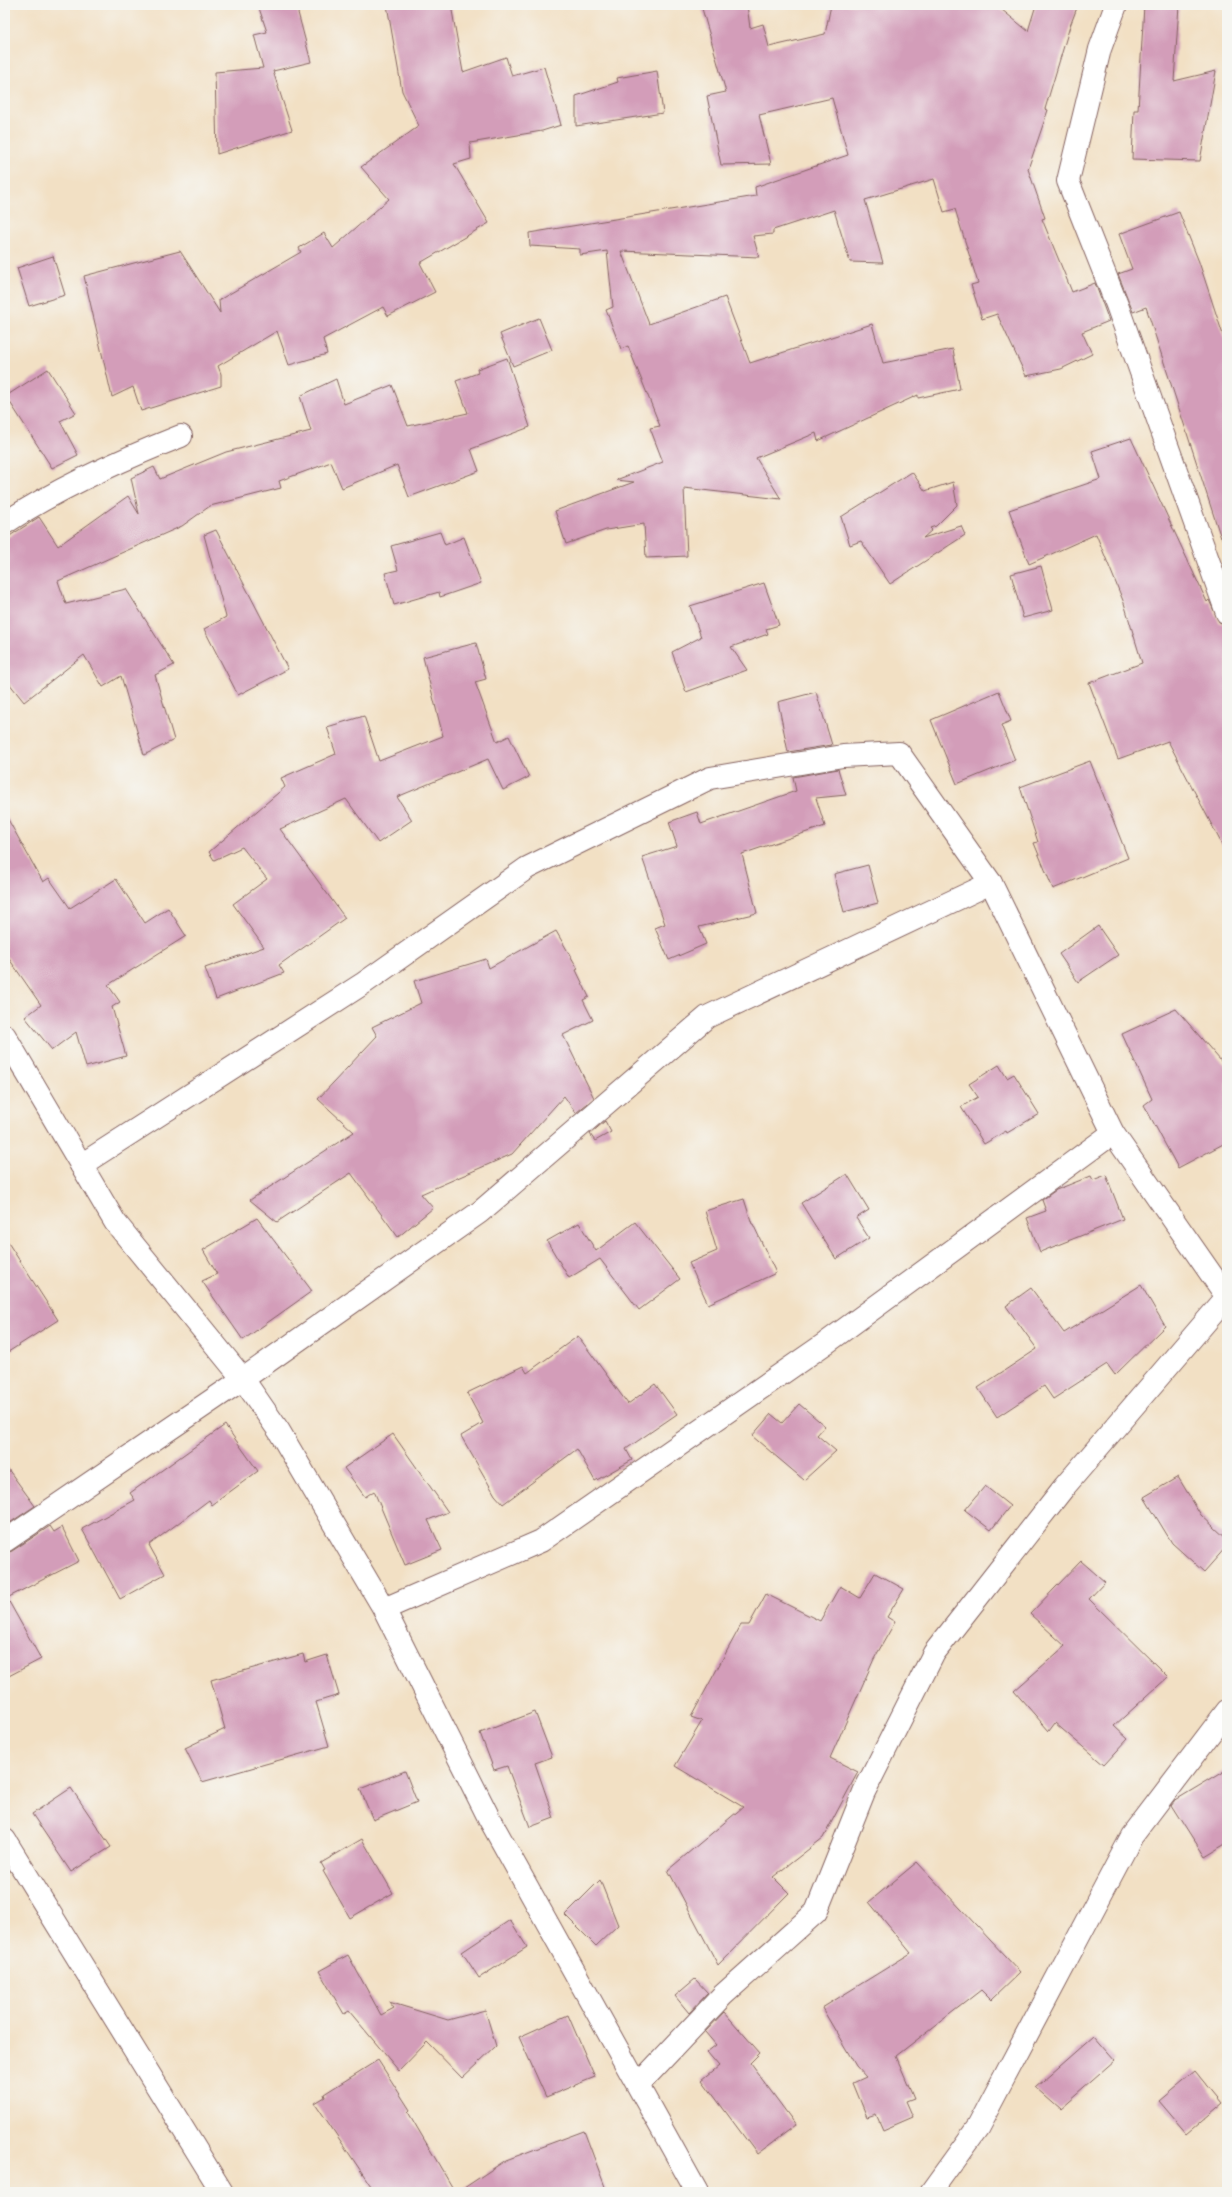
<svg xmlns="http://www.w3.org/2000/svg" width="1232" height="2197" font-family="'Sorts Mill Goudy',serif">
  <rect width="100%" height="100%" fill="#f6f6f2"/>
  <filter id="ink" filterUnits="userSpaceOnUse"><feTurbulence type="fractalNoise" baseFrequency=".025" numOctaves="2"/><feDisplacementMap in="SourceGraphic" scale="8" xChannelSelector="R" yChannelSelector="G"/><feConvolveMatrix kernelMatrix="1 2 1 2 8 2 1 2 1" color-interpolation-filters="sRGB"/></filter>
  <filter id="wash" filterUnits="userSpaceOnUse"><feTurbulence type="fractalNoise" baseFrequency=".012" numOctaves="4" result="noise"/><feDisplacementMap in="SourceGraphic" scale="16" xChannelSelector="R" yChannelSelector="G"/><feGaussianBlur stdDeviation="0.9" result="paint"/><feColorMatrix in="noise" values="0 0 0 0 0 0 0 0 0 0 0 0 0 0 0 0 0 1.4 0 .05"/><feComposite in="paint" operator="in"/></filter>
  <g filter="url(#wash)">
    <rect width="100%" height="100%" fill="#f2e0c4"/>
    <g id="blocks">
      <g fill="#d39db9">
        <path d="M258 5H296L311 62 273 71 292 130 217 154 215 72 263 68 254 35 267 32Z"/>
        <path d="M387 5H451L463 72 506 57 512 76 544 67 561 125 542 131 470 143 471 159 454 164 489 223 420 263 435 292 388 316 383 307 323 339 327 354 289 365 277 331 218 366 221 374V386L141 411 133 387 112 397 84 276 180 251 220 313 219 300 301 252 299 248 324 233 333 248 389 199 361 167 419 126 402 91Z"/>
        <path d="M701 5H747L750 28 763 24 769 47 825 34 831 5H996L1028 31 1036 5H1078L1070 26 1045 109 1048 110 1028 169 1045 218 1042 219 1072 292 1095 283 1109 321 1082 332 1092 354 1061 369 1026 376 997 314 982 319 971 285 978 283 955 209 944 212 934 179 865 200 883 263 850 262 834 210 773 230V234L753 236 759 257 621 251 649 324 725 297 750 363 872 324 883 363 953 349 960 389 918 398V395L818 441 816 433 756 458 781 499 684 488 687 556 646 558 644 524 606 530 566 544 555 511 634 482 616 480 663 462 650 428 660 426 628 346 621 349 606 310 613 307 607 251 580 255V249L530 246 529 233 756 196 755 187 848 155 832 98 759 115 771 164 721 165 707 96 726 92Z"/>
        <path d="M1144 5H1179L1174 81 1216 71 1200 161 1132 159 1134 110H1138Z"/>
        <path d="M657 71 663 113 576 126V96L618 82 617 78Z"/>
        <path d="M1179 212 1199 262 1227 347V537L1221 538 1146 307 1133 312 1118 274 1132 269 1119 234Z"/>
        <path d="M53 256 65 295 29 306 17 268Z"/>
        <path d="M539 318 552 350 513 366 500 334Z"/>
        <path d="M507 358 530 427 471 449 479 471 409 497 397 465 342 488 331 462 279 481 281 488 210 506 182 526 58 581 66 604 126 589 174 665 155 675 174 740 144 755 121 676 103 687 84 655 24 702 5 678V539L39 517 58 546 128 496 139 514 131 478 154 467 160 479 226 452 311 431 300 396 336 379 344 404 392 385 408 426 468 413 456 381 478 373 477 369Z"/>
        <path d="M48 369 76 413 60 421 78 455 52 468 6 396Z"/>
        <path d="M1131 438 1207 602 1209 600 1219 622 1227 625V854L1168 741 1118 759 1089 683 1142 663 1124 603 1096 534 1029 564 1009 510 1101 479 1092 451Z"/>
        <path d="M912 472 925 491 953 482 957 505 936 526 930 528 932 530 923 538 961 526 965 535 890 584 861 541 850 545 841 517Z"/>
        <path d="M216 530 288 669 238 695 204 629 226 617 204 535Z"/>
        <path d="M440 532 445 545 464 537 481 583 440 597 439 592 394 605 385 573 398 570 391 546Z"/>
        <path d="M1041 566 1053 610 1023 618 1011 574Z"/>
        <path d="M764 583 779 625 766 629 768 634 731 647 747 670 686 692 672 652 701 637 690 606Z"/>
        <path d="M476 643 486 679 475 682 497 742 509 736 529 777 503 790 488 759 397 797 412 820 378 843 346 799 280 829 345 918 279 965 284 973 216 999 205 968 264 947 233 904 267 879 242 847 214 860 209 852 285 787 281 778 336 754 327 727 364 716 379 761 443 736 423 657Z"/>
        <path d="M999 691 1011 721 1001 725 1015 760 957 784 931 720Z"/>
        <path d="M816 692 832 745 788 752 778 702Z"/>
        <path d="M1090 761 1128 858 1053 889 1034 843 1038 842 1020 787Z"/>
        <path d="M838 769 846 795 816 798 825 826 742 854 757 913 699 927 706 944 669 960 655 928 665 924 642 857 677 846 669 822 697 812 701 824 796 791 793 777Z"/>
        <path d="M5 814 43 882 49 878 70 908 116 879 145 923 168 908 186 936 108 985 120 1002 112 1007 126 1056 86 1067 76 1032 52 1050 25 1017 41 1005 5 953Z"/>
        <path d="M868 865 878 903 844 912 834 874Z"/>
        <path d="M1098 926 1118 955 1078 982 1059 954Z"/>
        <path d="M556 931 578 969 576 970 589 997 583 1000 593 1020 563 1035 594 1098 576 1113 564 1096 512 1154 421 1194 433 1208 398 1237 351 1173 277 1222 250 1200 354 1132 318 1099 377 1036 372 1027 421 1003 414 981 486 959 489 968Z"/>
        <path d="M1176 1009 1227 1068V1142L1178 1168 1144 1105 1152 1099 1122 1034Z"/>
        <path d="M999 1065 1007 1078 1014 1074 1039 1114 1007 1133 1006 1131 984 1144 961 1107 978 1097 969 1084Z"/>
        <path d="M605 1121 611 1132 595 1141 590 1134Z"/>
        <path d="M847 1174 869 1210 856 1218 869 1238 836 1259 801 1203Z"/>
        <path d="M1106 1175 1123 1219 1040 1252 1027 1218 1046 1211 1042 1200 1056 1190 1091 1176 1093 1180Z"/>
        <path d="M744 1199 752 1224H753L776 1273 708 1304 689 1263 717 1251 705 1211Z"/>
        <path d="M257 1218 312 1291 243 1340 202 1281 217 1274 203 1250Z"/>
        <path d="M635 1222 680 1279 639 1310 600 1259 569 1278 547 1241 579 1223 596 1251Z"/>
        <path d="M5 1238 58 1320 5 1354Z"/>
        <path d="M1141 1285 1165 1326 1115 1375 1107 1364 1053 1399 1044 1386 997 1417 978 1388 1037 1349 1006 1306 1031 1288 1064 1333Z"/>
        <path d="M578 1336 628 1404 655 1384 677 1414 626 1449 632 1460 595 1481 577 1449 503 1504 495 1495 461 1436 483 1423 467 1393 523 1366 527 1373Z"/>
        <path d="M799 1404 825 1426 817 1435 836 1451 804 1480 752 1436 771 1414 782 1423Z"/>
        <path d="M225 1425 258 1471 212 1505 209 1500 149 1545 165 1574 120 1599 82 1529 135 1500 130 1493Z"/>
        <path d="M393 1434 448 1512 428 1520 442 1550 405 1565 374 1491 365 1497 344 1468Z"/>
        <path d="M5 1465 35 1506 5 1526Z"/>
        <path d="M1178 1477 1201 1515 1227 1539V1546L1204 1572 1172 1543 1144 1497Z"/>
        <path d="M985 1486 1010 1506 991 1530 965 1510Z"/>
        <path d="M50 1526 54 1532 62 1527 79 1561 7 1598 41 1659 5 1678V1553L12 1551Z"/>
        <path d="M1081 1561 1105 1582 1089 1599 1168 1677 1114 1726 1128 1739 1104 1765 1055 1723 1049 1731 1014 1691 1065 1646 1030 1614Z"/>
        <path d="M875 1573 904 1589 887 1617 895 1622 874 1659 830 1758 858 1772 823 1838 773 1877 789 1893 718 1965 668 1870 743 1807 675 1766 702 1721 691 1717 741 1625H749L766 1594 820 1621 840 1586 860 1598Z"/>
        <path d="M303 1654 305 1662 327 1655 339 1695 316 1702 329 1746 202 1782 185 1748 225 1729 211 1680Z"/>
        <path d="M535 1712 552 1757 535 1763 554 1818 530 1827 507 1766 494 1770 480 1733Z"/>
        <path d="M1227 1769V1843L1204 1857 1171 1805 1174 1801Z"/>
        <path d="M405 1771 417 1802 373 1820 360 1789Z"/>
        <path d="M71 1788 111 1847 71 1872 32 1814Z"/>
        <path d="M362 1839 393 1893 350 1918 323 1871 325 1870 321 1863Z"/>
        <path d="M917 1862 1020 1972 991 2000 981 1990 896 2056 914 2098 906 2101 913 2117 883 2130 876 2114 867 2117 853 2083 866 2077 856 2066 822 2008 911 1953 869 1902Z"/>
        <path d="M600 1880 618 1925 596 1946 565 1915Z"/>
        <path d="M510 1920 527 1947 479 1978 462 1952Z"/>
        <path d="M348 1955 381 2015 394 2008 389 2002 448 2020 485 2010 496 2046 462 2078 427 2042 399 2071 349 2011 344 2014 319 1971Z"/>
        <path d="M695 1979 708 1993 689 2013 675 1996Z"/>
        <path d="M724 2012 760 2053 750 2063 796 2125 757 2154 702 2080 719 2066 707 2052 716 2045 705 2032Z"/>
        <path d="M568 2015 595 2077 546 2097 519 2037Z"/>
        <path d="M1094 2036 1115 2060 1059 2109 1035 2088Z"/>
        <path d="M378 2060 410 2110 408 2112 455 2192H375L315 2103 325 2097 324 2094Z"/>
        <path d="M1194 2070 1222 2104 1187 2134 1158 2100Z"/>
        <path d="M584 2131 607 2192H458L506 2160Z"/>
      </g>
    </g>
  </g>
  <g filter="url(#ink)">
    <use href="#blocks" fill-opacity="0" stroke="#856361" stroke-width="1"/>
    <g fill="none" stroke-linecap="round" stroke-linejoin="round">
      <g stroke="#856361" stroke-width="24">
        <g id="minor">
          <path d="M1116 5 1100 49 1068 181 1117 305 1227 613"/>
          <path d="M5 523C60 487 120 460 181 436"/>
          <path d="M5 1036 115 1222 243 1379 279 1431 384 1609 490 1820 697 2192"/>
          <path d="M81 1165 364 983 527 868 710 778 843 756 899 753 991 883 1113 1133 1227 1297"/>
          <path d="M5 1541 243 1379 480 1212 707 1017 991 883"/>
          <path d="M384 1609 541 1541 826 1343 1113 1133"/>
          <path d="M5 1840 222 2192"/>
          <path d="M638 2085 723 1995 816 1912 864 1792 934 1653 1065 1486 1227 1297"/>
          <path d="M931 2192 978 2127 1132 1836 1227 1711"/>
        </g>
      </g>
      <use href="#minor" stroke="#fff" stroke-width="22"/>
    </g>
  </g>
  <rect width="1232" height="2197" fill="none" stroke="#f6f6f2" stroke-width="20"/>
</svg>
